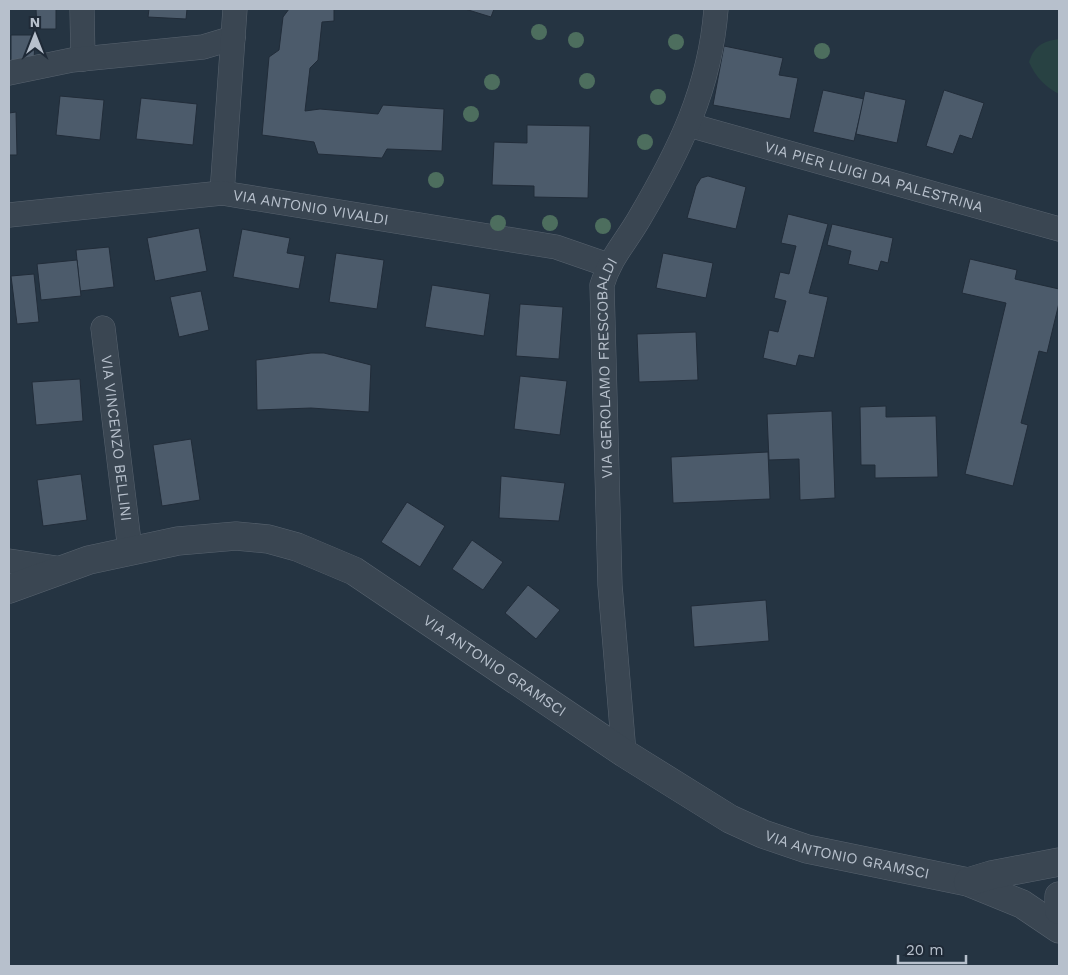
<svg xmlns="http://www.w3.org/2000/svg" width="1068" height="975" font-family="'Work Sans',sans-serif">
  <rect width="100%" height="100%" fill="#253442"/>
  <path fill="#284243" d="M1059 39V94C1045 87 1035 76 1029 62 1034 46 1043 41 1059 39Z"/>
  <g fill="#4c5b6b" stroke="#212c39">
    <path d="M36 9H56V29H37Z"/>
    <path d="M149 9H187L186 19 148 17Z"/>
    <path d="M289 9H334V21L322 22 318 60 310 68 305 111 320 109 378 114 383 105 444 109 442 151 387 149 382 158 318 154 314 142 262 135 269 57 279 50 283 17Z"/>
    <path d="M465 9H494L491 17Z"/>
    <path d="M11 35H35L34 63 11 62Z"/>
    <path d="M724 46 783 58 779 75 798 78 790 119 713 105Z"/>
    <path d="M823 90 864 99 854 141 813 132Z"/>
    <path d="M944 90 984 103 972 139 960 135 953 154 926 146Z"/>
    <path d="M865 91 906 100 897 143 856 134Z"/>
    <path d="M60 96 104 100 100 140 56 135Z"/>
    <path d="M141 98 197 104 193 145 136 139Z"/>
    <path d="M16 112 17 155H9V113Z"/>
    <path d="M527 125 590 126 588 198 534 197V186L492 185 494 142 527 143Z"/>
    <path d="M708 176 746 187 736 229 687 218 696 186 701 178Z"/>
    <path d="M788 214 828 224 809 293 828 297 814 358 799 355 796 366 763 358 769 330 778 332 786 301 774 298 780 272 789 274 796 246 781 243Z"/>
    <path d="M832 224 893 238 888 263 881 261 878 271 848 264 851 251 827 245Z"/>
    <path d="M199 228 207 271 155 281 147 238Z"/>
    <path d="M242 229 290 238 287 253 305 256 299 289 233 277Z"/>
    <path d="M109 247 114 287 80 291 76 250Z"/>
    <path d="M336 253 384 260 377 309 329 302Z"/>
    <path d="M663 253 713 263 706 298 656 288Z"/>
    <path d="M970 259 1017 270 1015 279 1059 289V303L1047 353 1039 351 1021 423 1028 425 1013 486 965 474 1006 303 962 293Z"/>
    <path d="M77 260 81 296 41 300 37 264Z"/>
    <path d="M34 274 39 322 17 324 11 276Z"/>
    <path d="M432 285 490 294 484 336 425 327Z"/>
    <path d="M201 291 209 330 179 337 170 297Z"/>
    <path d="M520 304 563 307 559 359 516 356Z"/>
    <path d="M696 332 698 380 639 382 637 334Z"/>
    <path d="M311 353H324L371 365 369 412 311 408 257 410 256 360Z"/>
    <path d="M520 376 567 381 560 435 514 429Z"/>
    <path d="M80 379 83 421 36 425 32 382Z"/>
    <path d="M886 406V417L936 416 938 477 875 478V465H861L860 407Z"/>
    <path d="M832 411 835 498 800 500 799 459 769 460 767 414Z"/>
    <path d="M191 439 200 500 162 506 153 445Z"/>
    <path d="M768 452 770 499 673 503 671 457Z"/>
    <path d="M81 474 87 520 43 526 37 480Z"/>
    <path d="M501 476 565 483 559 521 499 518Z"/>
    <path d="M407 502 445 526 420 567 381 542Z"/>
    <path d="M472 540 503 562 483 590 452 569Z"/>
    <path d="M528 585 560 610 536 639 505 613Z"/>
    <path d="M766 600 769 641 694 647 691 606Z"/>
  </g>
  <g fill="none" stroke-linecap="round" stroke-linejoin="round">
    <g stroke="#58636f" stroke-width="25">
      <g id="minor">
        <path d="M82 9 83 59"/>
        <path d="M9 73 72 60 203 47 233 38"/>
        <path id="s1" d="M689 125 1059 229"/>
        <path d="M222 193 235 9"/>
        <path id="s2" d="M9 215 222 193 556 247 608 265"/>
        <path id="s3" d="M103 328 130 550"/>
        <path d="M9 561 63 569"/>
        <path id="s4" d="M624 753 610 585 602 285C610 258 625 243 639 219 679 151 710 89 716 9"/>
      </g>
    </g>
    <g stroke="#58636f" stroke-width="29">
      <g id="tertiary">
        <path id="s5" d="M9 589 89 560 178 541 236 536 268 539 297 547 354 571 624 753 730 819 763 834 807 849 968 882 1022 904 1059 929"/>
        <path d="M968 882 991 875 1059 862"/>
        <path d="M1059 896V910"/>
      </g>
    </g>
    <use href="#minor" stroke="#3a4652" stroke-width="24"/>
    <use href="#tertiary" stroke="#3a4652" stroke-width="28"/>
  </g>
  <g fill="#4d6e5e">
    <circle cx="539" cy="32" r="8"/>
    <circle cx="576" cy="40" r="8"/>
    <circle cx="676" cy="42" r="8"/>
    <circle cx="822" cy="51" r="8"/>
    <circle cx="587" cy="81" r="8"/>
    <circle cx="492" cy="82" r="8"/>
    <circle cx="658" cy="97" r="8"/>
    <circle cx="471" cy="114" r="8"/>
    <circle cx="645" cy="142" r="8"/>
    <circle cx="436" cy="180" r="8"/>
    <circle cx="498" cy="223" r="8"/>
    <circle cx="550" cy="223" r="8"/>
    <circle cx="603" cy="226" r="8"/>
  </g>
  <g text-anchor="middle" stroke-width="5" stroke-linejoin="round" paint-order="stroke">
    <g font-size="15" fill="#b7c0cc" stroke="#1f2a37">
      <text dy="5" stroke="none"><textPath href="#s1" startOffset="192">VIA PIER LUIGI DA PALESTRINA</textPath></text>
      <text dy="5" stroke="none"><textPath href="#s2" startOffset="304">VIA ANTONIO VIVALDI</textPath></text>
      <text dy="5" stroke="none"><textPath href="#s4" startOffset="386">VIA GEROLAMO FRESCOBALDI</textPath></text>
      <text dy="5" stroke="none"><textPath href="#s3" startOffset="111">VIA VINCENZO BELLINI</textPath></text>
      <text dy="5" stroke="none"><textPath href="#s5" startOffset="528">VIA ANTONIO GRAMSCI</textPath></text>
      <text dy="5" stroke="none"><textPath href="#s5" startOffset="932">VIA ANTONIO GRAMSCI</textPath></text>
    </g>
  </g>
  <rect width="1068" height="975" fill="none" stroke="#b7c0cc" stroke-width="20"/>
  <g transform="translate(35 35)" stroke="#1f2a37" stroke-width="4" paint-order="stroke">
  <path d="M0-4L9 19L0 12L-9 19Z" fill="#b7c0cc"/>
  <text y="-8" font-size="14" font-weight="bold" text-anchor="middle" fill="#b7c0cc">N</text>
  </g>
  <path d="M898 955v8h68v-8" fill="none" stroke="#b7c0cc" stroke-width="2.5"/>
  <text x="906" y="955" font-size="15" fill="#b7c0cc" stroke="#1f2a37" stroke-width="4" paint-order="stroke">20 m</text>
</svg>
